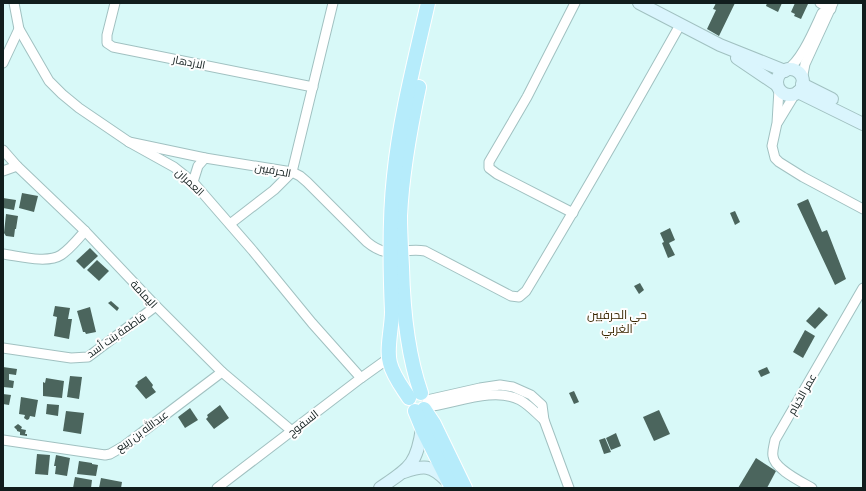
<svg xmlns="http://www.w3.org/2000/svg" width="866" height="491" font-family="Manrope,Cairo,sans-serif">
  <rect width="100%" height="100%" fill="#d8f9f8"/>
  <g fill="#4b655d">
    <path d="M716 3H735L719 36 707 29 716 10 713 9Z"/>
    <path d="M767 3H782L778 12 766 6Z"/>
    <path d="M795 3 808 4 801 19 794 16 795 14 791 12Z"/>
    <path d="M22 193 38 196 34 212 19 208Z"/>
    <path d="M3 198 16 200 14 210 3 208Z"/>
    <path d="M808 199 822 232 827 230 846 279 835 285 797 204Z"/>
    <path d="M735 211 740 222 735 225 730 213Z"/>
    <path d="M6 214 18 216 16 229H15L14 237 6 236 4 233Z"/>
    <path d="M670 228 675 240 669 243 675 255 668 258 662 243 664 242 660 233Z"/>
    <path d="M90 248 98 256 84 269 76 261Z"/>
    <path d="M97 260 109 271 99 281 87 270Z"/>
    <path d="M640 283 644 290 639 294 634 286Z"/>
    <path d="M111 301 119 308 117 311 108 303Z"/>
    <path d="M55 306 70 308 68 319H72L69 339 54 336 57 317 53 316Z"/>
    <path d="M90 307 96 332 86 334 85 332H83L77 311Z"/>
    <path d="M819 307 828 315 815 329 806 321Z"/>
    <path d="M805 330 815 336 803 358 793 352Z"/>
    <path d="M3 367 17 369 16 375 9 374V380L14 381 13 388 3 387Z"/>
    <path d="M767 367 770 373 761 377 758 371Z"/>
    <path d="M70 376 82 377 79 399 67 397Z"/>
    <path d="M146 376 153 385 152 387 156 392 146 399 135 386 138 383 137 382Z"/>
    <path d="M46 378 64 381 62 398 43 396V382L45 383Z"/>
    <path d="M574 391 579 402 574 404 569 393Z"/>
    <path d="M3 394 11 395 9 405 3 404Z"/>
    <path d="M21 397 38 400 35 417 30 416 29 419 27 420 24 418 25 415 19 414Z"/>
    <path d="M47 404 59 405 58 416 46 414Z"/>
    <path d="M220 405 229 418 214 429 206 419 208 417 207 415Z"/>
    <path d="M190 408 198 420 185 428 178 417Z"/>
    <path d="M659 410 670 434 654 441 643 417Z"/>
    <path d="M66 411 84 413 81 434 63 431Z"/>
    <path d="M18 424 22 427 21 429 26 430 25 434H27V436L20 435V432L17 431V430L14 427Z"/>
    <path d="M616 433 621 446 611 450 606 438Z"/>
    <path d="M605 438 611 452 604 454 599 440Z"/>
    <path d="M37 454 50 455 48 475 35 474Z"/>
    <path d="M56 455 70 458 67 476 55 474 56 466H54Z"/>
    <path d="M756 458 776 471 767 488H738Z"/>
    <path d="M79 461 92 463V464L98 465 96 476 77 474Z"/>
    <path d="M75 477 92 480 91 488H73Z"/>
    <path d="M101 478 122 482 121 488H99Z"/>
  </g>
  <g fill="none" stroke-linecap="round" stroke-linejoin="round">
    <g stroke="#a1c1c1" stroke-width="11">
      <g id="street">
        <path d="M14 3 19 29 49 81 62 94 79 108 129 142 174 167 193 182 253 251 312 323 361 378"/>
        <path d="M115 3 107 35V43L113 47 313 87"/>
        <path d="M820 3 831 9"/>
        <path d="M3 63 19 29"/>
        <path d="M786 70C801 62 814 30 822 13"/>
        <path d="M802 80 805 64 833 3"/>
        <path d="M779 89 777 123 772 146 775 158 779 162 803 177 863 209"/>
        <path d="M778 122 795 94"/>
        <path d="M129 142 205 158 292 172 300 176 307 182 367 242C390 261 400 247 425 251L511 296 519 297 526 291C579 203 630 114 680 25"/>
        <path d="M3 150 17 166 85 231 156 306 222 372 292 431"/>
        <path d="M3 171 17 166"/>
        <path d="M193 182 198 166 205 158"/>
        <path d="M573 213 497 174 489 168V162L527 97 575 3"/>
        <path d="M230 224 274 190 292 172 333 3"/>
        <path d="M3 254C19 256 47 264 61 255 70 249 78 239 85 231"/>
        <path d="M3 348 71 358 88 357 156 306"/>
        <path d="M427 400 480 388 500 385 513 387 531 395 542 405 544 420 569 488"/>
        <path d="M426 407C454 404 494 386 520 400 529 405 536 413 544 420"/>
        <path d="M3 440 105 455 110 454 124 446 222 372"/>
        <path d="M217 488 361 378 389 358"/>
        <path d="M812 488C802 482 774 469 773 456 772 451 774 446 775 440L863 288"/>
      </g>
    </g>
    <g stroke="#a1c1c1" stroke-width="14">
      <g id="secondary">
        <path d="M639 3 720 45 785 71"/>
        <path d="M737 58 777 85"/>
        <circle cx="790" cy="82" r="13"/>
        <path d="M802 84 832 99"/>
        <path d="M798 92 863 124"/>
        <path d="M404 472C424 465 431 465 446 480"/>
        <path d="M380 488C409 468 417 465 422 428"/>
      </g>
    </g>
    <g stroke="#fff" stroke-width="16">
      <g id="primary">
        <path d="M419 87C410 129 402 172 400 216 400 233 401 250 402 267 403 309 407 353 421 393"/>
        <path d="M409 398C402 387 393 376 390 363 386 350 392 327 392 312 390 266 389 221 394 176 400 117 415 60 428 3"/>
        <path d="M424 409 434 424 465 488"/>
        <path d="M415 411 422 428 452 488"/>
      </g>
    </g>
    <use href="#street" stroke="#fff" stroke-width="9"/>
    <use href="#secondary" stroke="#daf5fd" stroke-width="12"/>
    <use href="#primary" stroke="#b6ecfb" stroke-width="14"/>
  </g>
  <g text-anchor="middle" stroke-width="4" stroke-linejoin="round" paint-order="stroke">
    <g font-size="11" fill="#111d1d" stroke="#fefefe">
      <text transform="translate(189 62) rotate(11)" y="4">الازدهار</text>
      <text transform="translate(273 170) rotate(11)" y="4">الحرفيين</text>
      <text transform="translate(190 182) rotate(43)" y="4">العمران</text>
      <text transform="translate(144 294) rotate(47)" y="4">اليمامة</text>
      <text transform="translate(116 335) rotate(-35)" y="4">فاطمة بنت أسد</text>
      <text transform="translate(802 394) rotate(-60)" y="4">عمر الخيام</text>
      <text transform="translate(303 423) rotate(-38)" y="4">السفوح</text>
      <text transform="translate(142 431) rotate(-36)" y="4">عبدالله بن ربيع</text>
    </g>
    <g font-size="12" fill="#3a2700" stroke="#fefefe">
      <text x="617" y="319">حي الحرفيين<tspan x="617" dy="14">الغربي</tspan></text>
    </g>
  </g>
  <rect width="866" height="491" fill="none" stroke="#111d1d" stroke-width="8"/>
</svg>
